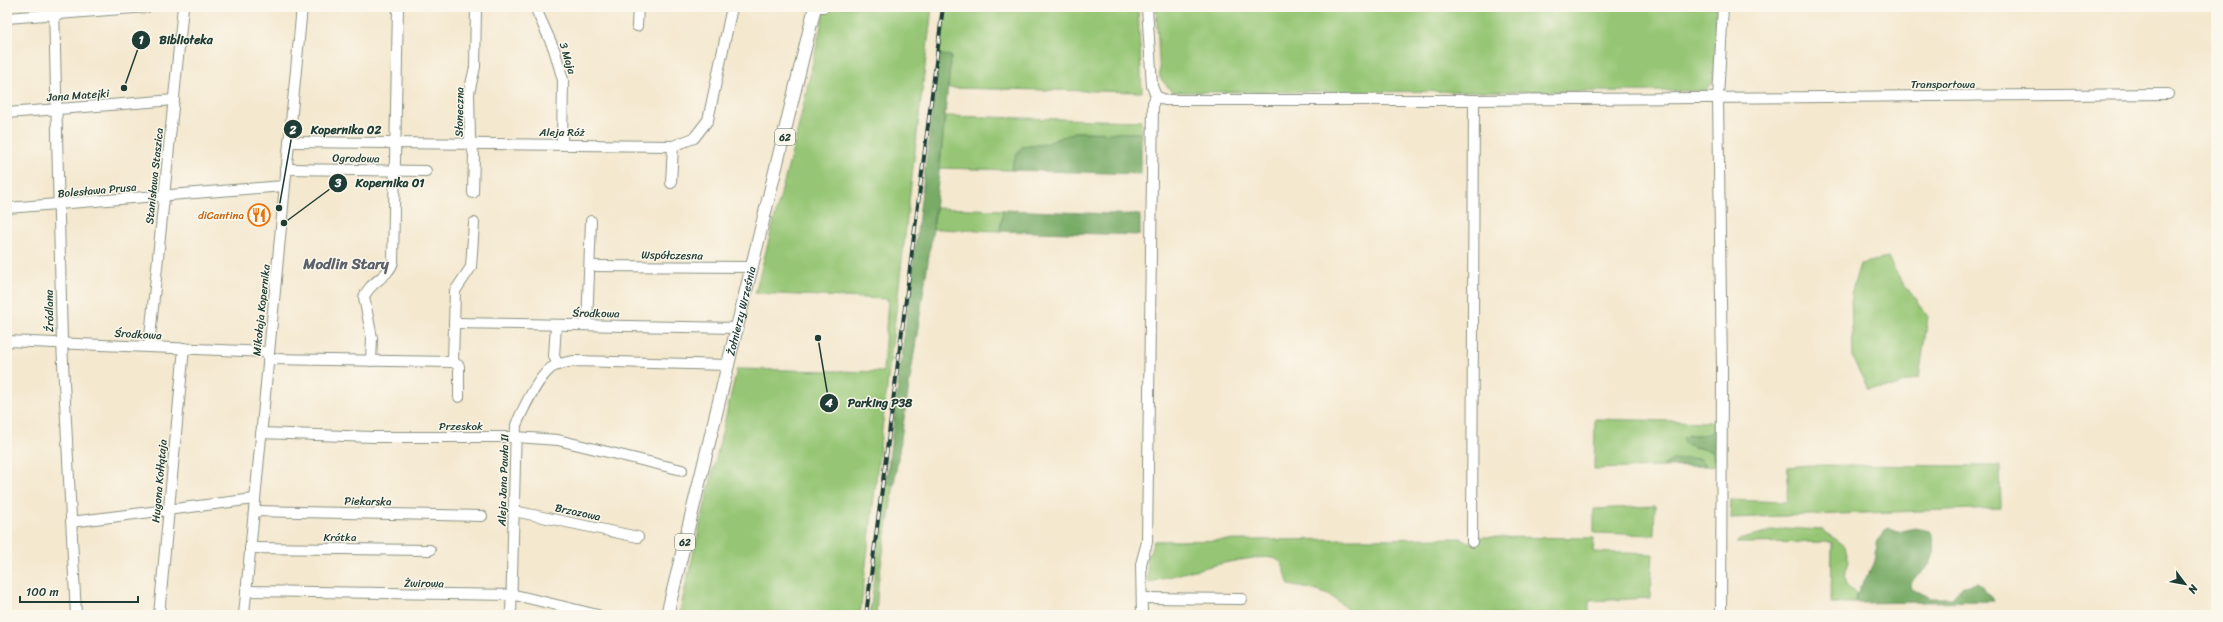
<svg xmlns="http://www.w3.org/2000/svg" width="2223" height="622" font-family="Sriracha,sans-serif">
  <rect width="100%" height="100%" fill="#fbf7ec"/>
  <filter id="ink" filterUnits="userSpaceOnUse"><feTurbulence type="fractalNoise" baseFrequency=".025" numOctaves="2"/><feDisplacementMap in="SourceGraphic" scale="8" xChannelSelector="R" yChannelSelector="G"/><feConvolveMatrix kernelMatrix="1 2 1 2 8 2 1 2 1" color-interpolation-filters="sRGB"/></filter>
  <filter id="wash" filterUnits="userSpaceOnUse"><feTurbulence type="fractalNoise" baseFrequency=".012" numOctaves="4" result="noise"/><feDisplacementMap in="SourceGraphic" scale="16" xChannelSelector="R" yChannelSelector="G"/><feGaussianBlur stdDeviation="0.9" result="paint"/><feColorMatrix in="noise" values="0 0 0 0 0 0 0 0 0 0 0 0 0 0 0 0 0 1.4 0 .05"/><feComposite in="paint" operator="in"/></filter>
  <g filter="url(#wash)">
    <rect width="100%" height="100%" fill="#f4e8cf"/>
    <g fill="#96c675" stroke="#5a8254">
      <path d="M823 7H932L860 615H679L737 369 883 372 888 299 755 293 798 129 823 17Z"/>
      <path d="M945 7H1138L1142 92 948 88 951 56 939 55Z"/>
      <path d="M1156 7H1717L1713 81 1707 91 1172 92 1160 78Z"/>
      <path d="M945 116 1141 121V133L1075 132 1045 144 1022 147 1016 155 1011 170 940 168Z"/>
      <path d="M936 208 1003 210 1000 231 933 229Z"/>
      <path d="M1888 258C1899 280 1915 297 1928 317L1919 378 1893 387 1868 389 1853 359 1851 294 1860 264Z"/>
      <path d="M1595 419 1713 422V432L1709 435H1688L1692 447 1713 451 1715 465 1706 466 1700 459 1673 460 1661 467 1594 469Z"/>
      <path d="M1808 465 2000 466 2001 508 1730 518 1731 500 1787 502 1788 467Z"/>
      <path d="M886 483 894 484 878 583 876 615H870Z"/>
      <path d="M1655 506 1654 535 1594 533V509Z"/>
      <path d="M1784 528 1823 530 1845 546 1849 562 1844 576 1848 586 1856 593 1855 603H1831L1832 542 1736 543 1742 538Z"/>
      <path d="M1477 537 1594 538 1593 552 1653 554 1650 598 1589 601V615H1351C1335 592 1315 590 1289 585 1285 576 1286 563 1276 559 1258 551 1170 576 1148 583L1147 559 1154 541 1461 538 1468 542H1476Z"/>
    </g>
    <g fill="#78ab66" stroke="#4c744d">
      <path d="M939 55 951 56 933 229 894 484 886 483Z"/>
      <path d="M1075 132 1141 133V174L1011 170 1016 155 1022 147 1045 144Z"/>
      <path d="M1003 210 1140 215V235L1000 231Z"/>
      <path d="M1713 422H1716L1715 465 1713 451 1684 444 1683 438C1692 433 1704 438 1713 431Z"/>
      <path d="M1688 458 1700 459 1706 466 1661 467 1673 460Z"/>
      <path d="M1888 528 1898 532 1915 528 1931 531C1934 544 1936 559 1925 569 1918 576 1912 578 1910 588L1930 598H1952L1963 586 1978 583 1994 601 1855 603C1859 577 1880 572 1876 542Z"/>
    </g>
  </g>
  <g filter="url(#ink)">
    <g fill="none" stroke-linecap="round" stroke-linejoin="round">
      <g stroke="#8a9282" stroke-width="12">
        <g id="minor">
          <path d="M54 7 62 343 76 615"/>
          <path d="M535 7 554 49 563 80 562 143"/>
          <path d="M817 7H824"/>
          <path d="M1147 7 1152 86 1156 96 1165 100H1474L2168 94"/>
          <path d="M7 18 147 7"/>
          <path d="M637 26 638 7"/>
          <path d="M7 113 174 100"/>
          <path d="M289 142 673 146 694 138 708 120 732 7"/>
          <path d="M286 169 426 171"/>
          <path d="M671 183 673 146"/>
          <path d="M473 193 474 155 470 138 469 93 475 67 476 7"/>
          <path d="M7 208 284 186"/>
          <path d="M590 266 753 267"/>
          <path d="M454 323 738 328"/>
          <path d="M556 325 554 356 558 365"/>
          <path d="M587 325 591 221"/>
          <path d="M7 341 268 352"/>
          <path d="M149 347 183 7"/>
          <path d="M268 359 453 362 459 366V397"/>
          <path d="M371 361 372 338 364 297C369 282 389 277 393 262L398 7"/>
          <path d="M453 362 455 291 471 267 474 223"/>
          <path d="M261 433 372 437H516L558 440 682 470"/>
          <path d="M254 511 482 516"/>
          <path d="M514 511 638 537"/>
          <path d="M71 522 254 499"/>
          <path d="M1472 542 1474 100"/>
          <path d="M250 548 430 550"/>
          <path d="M246 591 515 595 598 615"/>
          <path d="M1142 598 1242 599"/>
          <path d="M159 615 184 348"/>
          <path d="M244 615 302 7"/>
          <path d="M511 615 516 425C523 409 538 378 551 368 559 363 567 362 575 361L729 365"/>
          <path d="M1142 615 1141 564 1147 542 1153 103 1156 96"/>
          <path d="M1721 615 1722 369 1718 98 1723 7"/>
        </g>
      </g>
      <g stroke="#8a9282" stroke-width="14">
        <g id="major">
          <path id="s1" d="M667 615 815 7"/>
        </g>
      </g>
      <use href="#minor" stroke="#fff" stroke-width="10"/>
      <use href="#major" stroke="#fff" stroke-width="12"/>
      <g stroke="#1f3d34" stroke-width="4">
        <path id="rail" d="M866 615 943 7"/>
      </g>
      <use href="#rail" stroke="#fbf7ec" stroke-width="2.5" stroke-dasharray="8" stroke-linecap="butt"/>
    </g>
  </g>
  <defs>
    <g id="restaurant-ring" transform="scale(1.15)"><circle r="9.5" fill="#fbf7ec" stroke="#e8710a" stroke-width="1.5"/><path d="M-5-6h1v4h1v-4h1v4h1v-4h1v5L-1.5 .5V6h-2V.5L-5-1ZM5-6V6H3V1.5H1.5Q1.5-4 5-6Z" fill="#e8710a"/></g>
  </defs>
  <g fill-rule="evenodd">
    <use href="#restaurant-ring" x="259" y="215"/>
  </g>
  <g text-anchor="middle" stroke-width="3" stroke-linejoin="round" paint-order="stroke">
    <g fill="#fbf7ec" stroke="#61756b" stroke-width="1">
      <rect x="775" y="129" width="20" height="16" rx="3"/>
      <rect x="675" y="534" width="20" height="16" rx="3"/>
    </g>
    <g font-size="10" font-weight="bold" fill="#1f3d34">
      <text x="785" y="141">62</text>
      <text x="685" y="546">62</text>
    </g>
    <g font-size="11" fill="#1f3d34" stroke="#fbf7ec">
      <text transform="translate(568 58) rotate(73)" y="4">3 Maja</text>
      <text x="1943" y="88">Transportowa</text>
      <text transform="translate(78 95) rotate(-4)" y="4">Jana Matejki</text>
      <text transform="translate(459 112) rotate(-89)" y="4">Słoneczna</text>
      <text x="562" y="136">Aleja Róż</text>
      <text transform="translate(356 158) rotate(1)" y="4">Ogrodowa</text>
      <text transform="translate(154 176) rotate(-84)" y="4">Stanisława Staszica</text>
      <text transform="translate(97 190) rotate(-5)" y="4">Bolesława Prusa</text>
      <text transform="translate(672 255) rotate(1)" y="4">Współczesna</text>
      <text transform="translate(261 310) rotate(-84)" y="4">Mikołaja Kopernika</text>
      <text transform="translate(49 311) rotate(-91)" y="4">Źródlana</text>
      <text dy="4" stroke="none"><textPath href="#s1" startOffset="313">Żołnierzy Września</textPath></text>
      <text transform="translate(596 313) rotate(1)" y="4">Środkowa</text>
      <text transform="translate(138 334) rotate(3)" y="4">Środkowa</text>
      <text x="461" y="430">Przeskok</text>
      <text transform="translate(503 480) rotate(-88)" y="4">Aleja Jana Pawła II</text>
      <text transform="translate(159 481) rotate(-85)" y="4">Hugona Kołłątaja</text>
      <text transform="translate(368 501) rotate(1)" y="4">Piekarska</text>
      <text transform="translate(578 512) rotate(12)" y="4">Brzozowa</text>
      <text x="340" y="541">Krótka</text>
      <text transform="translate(424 583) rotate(1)" y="4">Żwirowa</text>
    </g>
    <g font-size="11" fill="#c56008" stroke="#fbf7ec" text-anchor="end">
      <text x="244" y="219">diCantina</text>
    </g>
    <g font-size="15" font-weight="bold" fill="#5c626b" stroke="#fbf7ec">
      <text x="346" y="269">Modlin Stary</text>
    </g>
  </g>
  <path fill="none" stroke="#1f3d34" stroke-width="1.5" d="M124 88L141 40M279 208L293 129M284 223L338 183M818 338L829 403"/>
  <g fill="#1f3d34" stroke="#fbf7ec" stroke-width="1.5">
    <circle cx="124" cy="88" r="4"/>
    <circle cx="279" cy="208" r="4"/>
    <circle cx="284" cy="223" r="4"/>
    <circle cx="818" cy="338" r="4"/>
    <circle cx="141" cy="40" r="10"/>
    <circle cx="293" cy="129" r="10"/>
    <circle cx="338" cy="183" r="10"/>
    <circle cx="829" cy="403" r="10"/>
  </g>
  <g font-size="12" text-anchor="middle" font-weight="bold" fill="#fff">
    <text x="141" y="44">1</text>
    <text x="293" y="134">2</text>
    <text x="338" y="187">3</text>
    <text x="829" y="407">4</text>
  </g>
  <g font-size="12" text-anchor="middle" font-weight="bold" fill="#1f3d34" stroke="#fbf7ec" stroke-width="3" stroke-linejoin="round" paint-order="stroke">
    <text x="186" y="44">Biblioteka</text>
    <text x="346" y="134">Kopernika 02</text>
    <text x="390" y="187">Kopernika 01</text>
    <text x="880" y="407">Parking P38</text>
  </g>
  <rect width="2223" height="622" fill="none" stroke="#fbf7ec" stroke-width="24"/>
  <g transform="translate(2185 584) rotate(122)" stroke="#fbf7ec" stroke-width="3" paint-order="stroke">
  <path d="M0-3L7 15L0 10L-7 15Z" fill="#1f3d34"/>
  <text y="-6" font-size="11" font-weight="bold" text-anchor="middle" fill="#1f3d34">N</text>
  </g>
  <path d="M20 596v6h118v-6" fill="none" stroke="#1f3d34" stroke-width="2"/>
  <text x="26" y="596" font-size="12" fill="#1f3d34" stroke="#fbf7ec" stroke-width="3" paint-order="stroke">100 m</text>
</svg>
